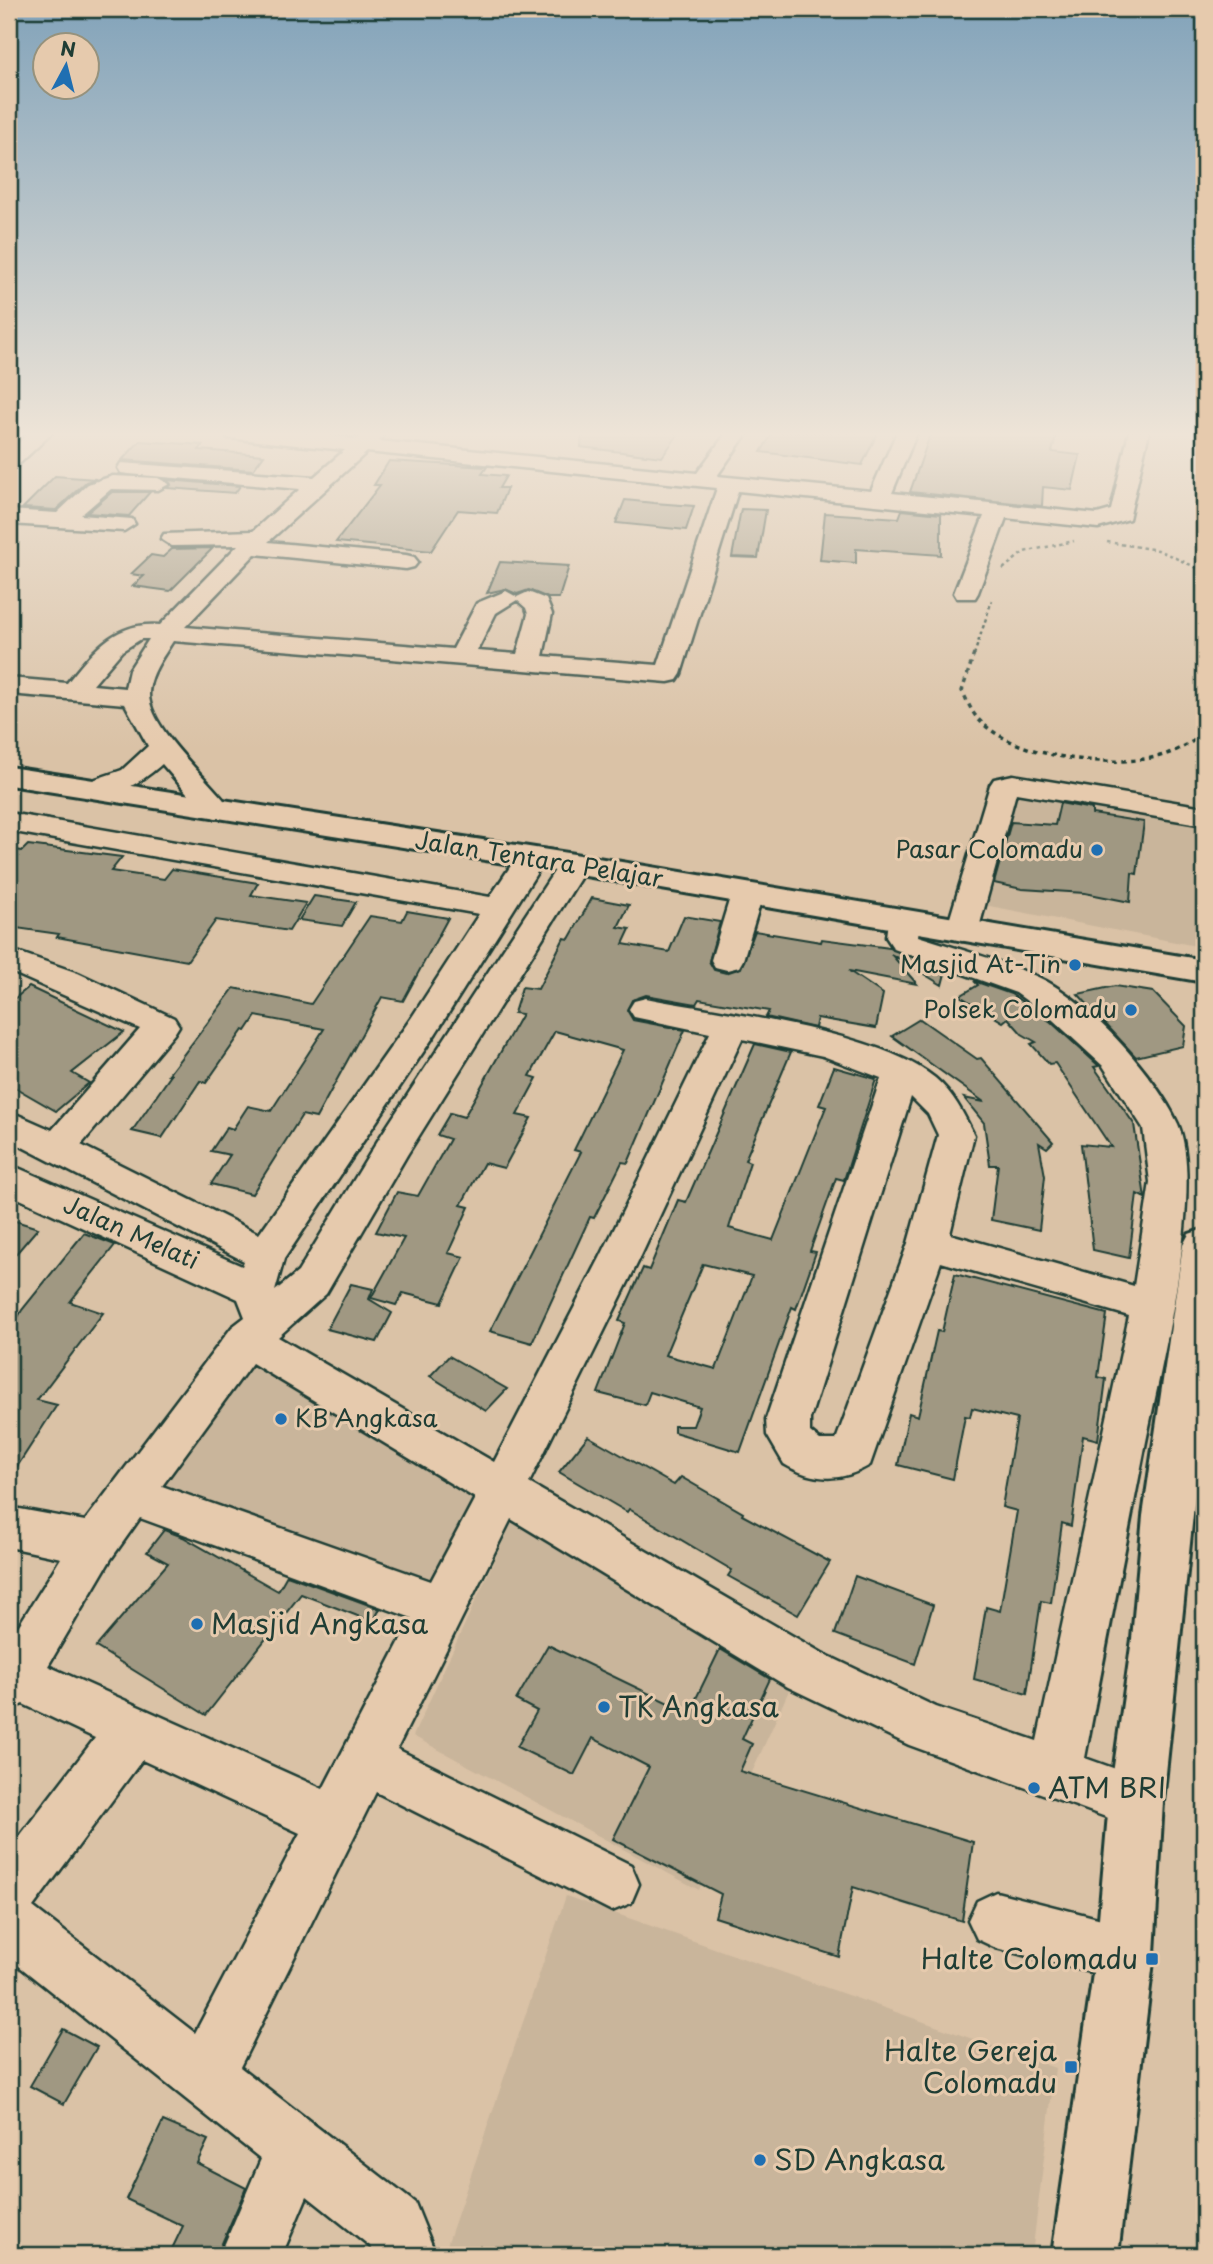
<svg xmlns="http://www.w3.org/2000/svg" width="1213" height="2264" font-family="'Playpen Sans',sans-serif">
  <rect width="100%" height="100%" fill="#dac2a6"/>
  <filter id="ink" filterUnits="userSpaceOnUse"><feTurbulence type="fractalNoise" baseFrequency=".0143" numOctaves="2"/><feDisplacementMap in="SourceGraphic" scale="14" xChannelSelector="R" yChannelSelector="G"/><feConvolveMatrix kernelMatrix="1 2 1 2 8 2 1 2 1" color-interpolation-filters="sRGB"/></filter>
  <g filter="url(#ink)">
    <g fill="#c9b59b">
      <path d="M1008 786 1204 820V879L1196 946 974 903Z"/>
      <path d="M245 1348 489 1491 439 1596 145 1491Z"/>
      <path d="M513 1520 795 1677 699 1890 413 1736Z"/>
      <path d="M566 1896 1055 2068 1032 2255H455L445 2251Z"/>
    </g>
    <g fill="#a09882" stroke="#1f3d34" stroke-width="2" fill-rule="evenodd">
      <path d="M582 432H680L662 457 581 447Z"/>
      <path d="M773 432H878L862 465 761 452Z"/>
      <path d="M931 432H1057L1052 452 1080 455 1072 490 1043 487 1042 506 910 492Z"/>
      <path d="M140 441 203 445 199 450 264 455 253 470 122 460Z"/>
      <path d="M389 461 487 467 482 474 506 476 499 488H507L497 513 458 510 431 551 336 542 380 485H374Z"/>
      <path d="M55 476 96 479 86 482 56 510 23 508Z"/>
      <path d="M167 480 240 486 235 493 167 488 171 485Z"/>
      <path d="M112 492H150L129 516 87 513Z"/>
      <path d="M625 500 654 503 694 506 686 530 616 523Z"/>
      <path d="M741 509 766 510 758 558 732 557Z"/>
      <path d="M902 510 941 514V555L856 549V563L820 560 825 513 899 518Z"/>
      <path d="M213 548 170 591 133 586 144 576 131 574 151 555 163 557 172 549Z"/>
      <path d="M500 562 569 566 559 598H548L529 590 517 594 505 589 487 593Z"/>
      <path d="M1060 803 1092 809V814L1144 822 1137 874 1132 873 1130 902 1085 893 1022 889 994 883 1011 822 1055 825Z"/>
      <path d="M28 845 122 857 111 871 164 879 172 869 258 883 251 895 306 903 289 931 216 920 187 961 57 937 59 934 9 927V849L22 851Z"/>
      <path d="M314 896 356 902 342 926 299 920Z"/>
      <path d="M592 898 629 905 618 927 630 929 623 944 669 952 684 916 720 922 709 961 714 970 726 973 741 968 755 931 821 942 822 939 890 948 946 970 942 985 891 954 917 984 849 971 883 994 876 1028 817 1018 815 1028 766 1017 769 1011 699 999 696 1004 646 995 632 1000 627 1010 633 1020 685 1030 628 1163 622 1162 594 1218 590 1217 532 1343 490 1331 581 1152 574 1150 623 1050 555 1031 530 1076 537 1078 517 1115 531 1118 504 1168 484 1163 461 1205 469 1207 448 1253 464 1257 442 1303 403 1293 396 1305 371 1298 404 1238 376 1232 397 1192 418 1196 450 1139 437 1135 450 1113 464 1117 522 1014 514 1013 522 987 538 989 564 938 569 939Z"/>
      <path d="M407 911 448 918 403 1001 382 997 316 1118 302 1115 252 1194 211 1184 230 1155 211 1151 227 1127 233 1129 248 1106 271 1111 324 1029 256 1016 246 1031 243 1030 206 1083 200 1081 162 1138 132 1131 171 1075H168L234 988 311 1004 370 916 402 921Z"/>
      <path d="M974 981 1011 994 1051 1022 1099 1066 1094 1067 1134 1124 1145 1198 1137 1194 1129 1258 1093 1250 1081 1144 1111 1147 1055 1063 1049 1064 1031 1044 1036 1042 1022 1034 1008 1018 1003 1022 960 996 978 985Z"/>
      <path d="M1115 986 1153 992 1186 1026 1183 1046 1136 1057 1078 994Z"/>
      <path d="M29 987 124 1032 72 1073 89 1083 56 1111 9 1084V1003Z"/>
      <path d="M920 1019 977 1059 981 1058 1053 1142 1047 1148 1039 1143 1045 1176 1039 1230 991 1220 998 1165H990L984 1123 964 1098 984 1102 892 1036Z"/>
      <path d="M755 1044 791 1052 745 1160 750 1162 729 1228 773 1240 826 1107 819 1105 834 1067 876 1079 844 1180 836 1178 810 1251 816 1252 796 1309 792 1307 740 1452 674 1432V1426H693L700 1407 650 1392 645 1405 598 1393 625 1323 619 1321 643 1268 649 1270 678 1200 686 1202ZM703 1264 752 1276 716 1369 665 1355Z"/>
      <path d="M9 1219 38 1228 9 1262Z"/>
      <path d="M84 1233 115 1245 70 1302 103 1313 37 1400 57 1405 9 1479V1333L22 1310Z"/>
      <path d="M955 1274 1107 1314 1098 1377 1106 1379 1098 1440 1083 1436 1071 1526 1062 1523 1051 1603 1041 1601 1027 1694 974 1679 986 1607 1000 1611 1017 1511 1002 1507 1017 1419 972 1408 970 1417 965 1416 953 1479 898 1465 909 1413 918 1416 937 1331 942 1332Z"/>
      <path d="M351 1284 373 1289 369 1299 392 1313 377 1342 327 1329Z"/>
      <path d="M449 1356 507 1389 486 1411 430 1376Z"/>
      <path d="M588 1436 674 1485 681 1477 743 1513 742 1515 830 1562 798 1615 728 1576 732 1570 629 1509 627 1512 559 1472Z"/>
      <path d="M164 1530 183 1537 278 1591 287 1575 380 1609 373 1622 301 1594 206 1715 96 1647 168 1563 147 1552Z"/>
      <path d="M855 1576 933 1605 915 1664 835 1634Z"/>
      <path d="M548 1645 689 1713 720 1649 770 1679 742 1739 752 1744 740 1771 973 1842 962 1921 853 1887 839 1957 715 1917 721 1894 613 1839 649 1767 593 1738 574 1775 517 1747 537 1711 516 1700Z"/>
      <path d="M63 2029 97 2047 64 2104 30 2086Z"/>
      <path d="M163 2121 208 2140 197 2163 246 2188 217 2255H169L183 2226 126 2199Z"/>
    </g>
    <g fill="none" stroke-linecap="round" stroke-linejoin="round">
      <g stroke="#1f3d34" stroke-width="5">
        <g id="minor">
          <path d="M30 432H53L16 467 9 469V452Z"/>
          <path d="M219 432H293L358 439 365 432H381L383 436 379 441 697 473 727 432H748L717 476 871 491 897 432H917L892 493 1097 514 1111 510 1129 432H1149L1129 519 1098 528 1006 518 978 593 975 598H957L954 593 984 516 738 491 681 674 677 680 668 682 173 641C163 657 149 675 149 695 150 730 211 781 231 809L226 815 216 818 206 815 162 764C142 782 111 802 84 795L80 789 84 783 122 770 148 746 125 704 9 694V678L67 683C93 651 115 621 160 625L238 545 172 546 161 539 164 534 253 531 300 489 129 474 121 473 118 468 121 463 314 477 345 450 229 438ZM367 452 717 488 658 665 543 656 552 614 546 599 528 592 517 597 506 591 477 603 453 649 185 627 255 554 406 569 414 567 418 562 414 557 406 555 268 542ZM517 600 526 608 528 614 517 654 477 651 496 613ZM141 639H149L129 670 125 688 93 685 122 651Z"/>
          <path d="M113 476 158 478 169 484 158 490 111 489 81 515 132 519 135 524 124 531 9 524V510L57 513 88 484Z"/>
          <path d="M1013 775 1204 807V825L1016 793 978 931 973 938 962 941 951 938 946 931 990 785 994 779Z"/>
          <path d="M9 813 490 897 520 852 531 849 542 852 546 858 436 1033 284 1259 275 1291 298 1272 380 1137 563 858 574 855 585 858 589 864 407 1155 326 1294 278 1337 494 1462 600 1258 710 1033 634 1017 629 1009 634 1001 646 998C721 1013 879 1031 935 1078 954 1094 963 1113 974 1135L950 1234 1134 1286 1150 1182 1143 1128 1103 1066 1053 1020 1016 993 894 949 886 937 888 921 893 914 904 911 915 914 920 921 918 936C958 949 1000 960 1038 977 1087 999 1156 1076 1178 1124 1206 1189 1158 1379 1144 1452 1124 1554 1104 1656 1085 1758L1155 1783 1162 1802 1155 1821 1136 1828 909 1745 788 1687 511 1519 397 1749 631 1865 639 1884 631 1903 612 1911 376 1792 240 2067 415 2203 436 2255H374L370 2246 307 2196 282 2255H220L261 2159 9 1958V1850L95 1738 23 1704 9 1710V1641L61 1558 9 1547V1507L85 1521 232 1327 245 1317 238 1299 9 1194V1164L242 1266 244 1261 9 1140V1111L52 1130 140 1029 9 971V949L78 973 174 1018 179 1026 174 1034 81 1145 259 1234 412 1017 479 914 9 831ZM742 1039 823 1056 881 1078 766 1419 767 1435 784 1464C812 1481 841 1483 870 1465L941 1262 1129 1316 1037 1741 936 1707 822 1653 529 1483 640 1258ZM911 1097 928 1114 938 1135 908 1243 836 1440H820L810 1432V1419ZM252 1363 475 1498 431 1581 162 1486ZM140 1518 412 1618 323 1789 48 1666 111 1559ZM142 1760 300 1833 195 2033 33 1907Z"/>
          <path d="M747 885 758 887 763 894 743 960 739 967 727 970 715 967 711 960 731 894 736 887Z"/>
          <path d="M996 1892 1125 1925 1145 1933 1153 1953 1145 1973 1125 1981 996 1948 977 1939 968 1920 977 1901Z"/>
        </g>
      </g>
      <g stroke="#1f3d34" stroke-width="6">
        <g id="major">
          <path d="M9 767 574 854 1204 960V982L574 874 9 785Z"/>
          <path d="M1204 1229V1409L1163 1802 1154 1953 1118 2255H1052L1096 1953 1109 1802 1132 1639 1143 1516 1183 1245 1189 1234Z"/>
        </g>
      </g>
      <g stroke="#1f3d34" stroke-width="2.5" stroke-dasharray="3.5 3.5" stroke-linecap="butt">
        <path d="M1107 542 1158 550 1204 571"/>
        <path d="M1003 569 1024 552 1074 541"/>
        <path d="M974 655 992 600"/>
      </g>
      <path stroke="#1f3d34" stroke-width="3.5" stroke-dasharray="4.5 4.5" stroke-linecap="butt" d="M974 654 962 691C967 700 971 711 978 719 1015 758 1106 768 1156 757 1174 753 1189 744 1204 734"/>
      <use href="#minor" fill="#e6caad" fill-rule="evenodd"/>
      <use href="#major" fill="#e6caad" fill-rule="evenodd"/>
    </g>
  </g>
  <linearGradient id="sky" x2="0" y2="1"><stop stop-color="#82a3ba"/><stop offset="0.58" stop-color="#eee4d7"/><stop offset="1" stop-color="#eee4d7" stop-opacity="0"/></linearGradient>
  <rect width="1213" height="749" fill="url(#sky)"/>
  <g fill="#1f6fb2" stroke="#e6caad" stroke-width="2.5">
    <circle cx="1097" cy="850" r="7"/>
    <circle cx="1075" cy="965" r="7"/>
    <circle cx="1131" cy="1010" r="7"/>
    <circle cx="281" cy="1419" r="7"/>
    <circle cx="197" cy="1624" r="7"/>
    <circle cx="604" cy="1707" r="7"/>
    <circle cx="1034" cy="1788" r="7"/>
    <rect x="1145" y="1952" width="14" height="14" rx="3.5"/>
    <rect x="1064" y="2060" width="14" height="14" rx="3.5"/>
    <circle cx="760" cy="2160" r="7"/>
  </g>
  <g text-anchor="middle" stroke-width="6" stroke-linejoin="round" paint-order="stroke">
    <g font-size="24" fill="#1f3d34" stroke="#e6caad" text-anchor="end">
      <text x="1083" y="858">Pasar Colomadu</text>
      <text x="1061" y="973">Masjid At-Tin</text>
      <text x="1117" y="1018">Polsek Colomadu</text>
      <text x="295" y="1427" text-anchor="start">KB Angkasa</text>
    </g>
    <g font-size="24" fill="#1f3d34" stroke="#e6caad">
      <text transform="translate(539 860) rotate(9)" y="8">Jalan Tentara Pelajar</text>
      <text transform="translate(131 1233) rotate(24)" y="8">Jalan Melati</text>
    </g>
    <g font-size="28" fill="#1f3d34" stroke="#e6caad" text-anchor="start">
      <text x="211" y="1634">Masjid Angkasa</text>
      <text x="618" y="1717">TK Angkasa</text>
      <text x="1048" y="1798">ATM BRI</text>
      <text x="1138" y="1969" text-anchor="end">Halte Colomadu</text>
      <text x="1057" y="2061" text-anchor="end">Halte Gereja<tspan x="1057" dy="32">Colomadu</tspan></text>
      <text x="774" y="2170">SD Angkasa</text>
    </g>
  </g>
  <rect width="1213" height="2264" fill="none" stroke="#e6caad" stroke-width="35"/>
  <rect x="18" y="18" width="1178" height="2229" fill="none" stroke="#1f3d34" stroke-width="2.5" filter="url(#ink)"/>
  <g transform="translate(66 66) rotate(7)"><circle r="33" fill="#e6caad" stroke="#96927d" stroke-width="2"/>
  <path d="M0-5L12 26L0 18L-12 26Z" fill="#1f6fb2"/>
  <text y="-10" font-size="19" font-weight="bold" text-anchor="middle" fill="#1f3d34">N</text>
  </g>
</svg>
